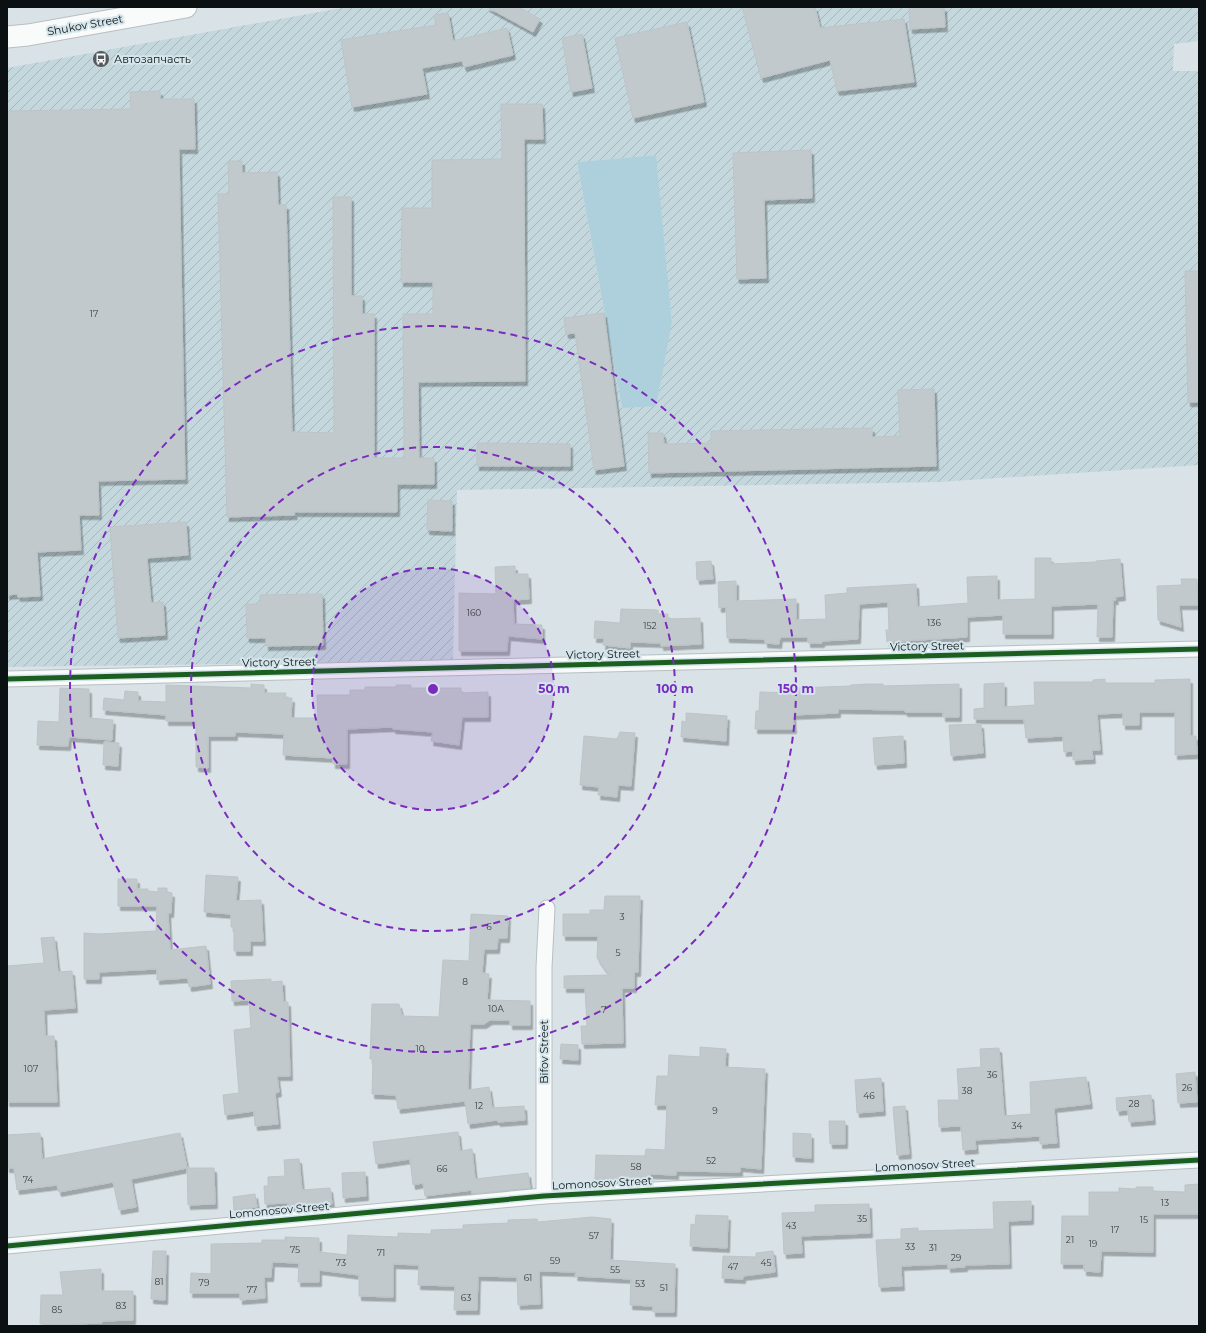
<svg xmlns="http://www.w3.org/2000/svg" width="1206" height="1333" font-family="Montserrat,sans-serif">
  <defs>
    <pattern id="industrial-furrows" width="10" height="10" patternUnits="userSpaceOnUse"><rect width="10" height="10" fill="#c4d7dd"/><path d="M-1 1l2-2M0 10L10 0M9 11l2-2" fill="none" stroke="#a7b8bd"/></pattern>
    <filter id="shadow"><feDropShadow dx="2.5" dy="4.5" stdDeviation="0" flood-color="#0004"/></filter>
  </defs>
  <rect width="100%" height="100%" fill="#d9e2e6"/>
  <path fill="url(#industrial-furrows)" fill-rule="evenodd" d="M347 7H1199V41L1174 44 1173 71H1199V465L939 482 457 490 453 661 7 667V68ZM655 155 672 322 622 408 577 162Z"/>
  <path fill="#aed0dc" d="M656 155 672 322 656 406 622 408 577 162Z"/>
  <g fill="#c2c9cc" stroke="#bcc4c7" filter="url(#shadow)">
    <path d="M487 7H518L540 19 533 32Z"/>
    <path d="M742 7H815L820 28 904 19 914 82 837 91 830 60 761 78Z"/>
    <path d="M909 7H944L945 27 910 29Z"/>
    <path d="M448 13 453 41 507 28 513 55 464 67 462 61 422 68 427 94 352 107 341 40 436 25 434 15Z"/>
    <path d="M687 22 704 102 633 118 615 38Z"/>
    <path d="M582 34 592 88 571 92 562 38Z"/>
    <path d="M160 91V99H194L195 149H179L185 479 98 481 99 515H79L81 550 37 552 40 596 18 597V594L7 595V111L131 109 130 92Z"/>
    <path d="M501 104H542L543 139H524L525 381 418 382 419 458H434V484H397V512H294L295 515 227 517 218 194H229L228 161H242V173L277 172 278 205H286L292 432 334 433 333 197H351V296H362V314H374V458H404L403 314H433V282H401L402 208H432V160L502 159Z"/>
    <path d="M811 150 812 198 764 200 766 278 737 279 733 153Z"/>
    <path d="M1185 271H1199V402H1188Z"/>
    <path d="M604 313 624 466 594 470 575 333 566 334 564 318Z"/>
    <path d="M934 389 936 466 649 473 648 433H663L664 444 711 443V431L872 428V437L900 436 898 390Z"/>
    <path d="M477 443 570 444V466H477Z"/>
    <path d="M428 500 452 501V531L427 530Z"/>
    <path d="M186 522 188 555 147 558 151 603 163 602 165 635 118 638 110 527Z"/>
    <path d="M1035 558H1051V564L1096 562V561L1120 559 1123 596 1115 597 1116 600H1113L1112 637H1097L1098 604 1051 606V634H1003V615L967 617V637L887 642 886 630H889L888 602 859 604 858 639 822 641V643H808V637H780L779 644 765 643V639L727 638 726 607 719 608 718 582 736 581V601L796 599V620L826 619 825 595 847 593V588L916 584 917 607 968 603 967 577 997 576V600L1035 599Z"/>
    <path d="M711 561 713 579 697 580 696 562Z"/>
    <path d="M515 566V574H528L529 599 513 600 514 624 542 625V639L508 636 507 651H459V593L496 594 495 567Z"/>
    <path d="M1181 579H1197L1198 605H1179L1181 627 1158 620 1157 586 1182 585Z"/>
    <path d="M322 594 323 645 266 646V638H247L246 604H260V595Z"/>
    <path d="M621 609 658 610V614H668V619L700 618 701 644 661 646V643L630 642V648L603 645 604 638H594L595 621 620 623Z"/>
    <path d="M1105 679V683H1155V680L1190 679V736H1196L1197 754 1175 755V712H1139V725H1123V713L1097 714 1100 750H1092L1093 759 1073 760V751L1064 752 1063 736 1026 738 1024 719H974V709L984 708V684L1004 683V707L1035 705 1034 682H1093V680Z"/>
    <path d="M251 684 264 685V693H286L285 698H292L291 718H318L317 695H350V690H365V687H396V685H411V688H461V693L488 692V717H462L459 745 431 741 433 732 393 729V727L347 729V764H333V758L283 755 284 734 235 732V736H208V768L196 767V721H166V715L103 710 104 698 124 700 125 691 138 692V701L166 702V685L251 688Z"/>
    <path d="M867 684H883V686L959 684V717H943V712H905V710L838 709V713L793 715 794 729H755L756 711H759L760 692 796 693V688L851 686V685Z"/>
    <path d="M60 688 89 689V718L113 720 112 740 69 737 68 746 37 745 38 721 59 722Z"/>
    <path d="M686 713 727 716 726 741 681 737 682 721 686 722Z"/>
    <path d="M981 724 983 753 951 756 949 725Z"/>
    <path d="M620 732 635 733 631 786 618 785 617 797 598 795 599 787 580 785 584 736 617 739Z"/>
    <path d="M903 736 904 763 875 765 873 738Z"/>
    <path d="M104 742 119 743 118 766 103 765Z"/>
    <path d="M206 875 238 877 236 901 261 900 263 941H250V951H234V927H231V914L204 912Z"/>
    <path d="M118 879H137V889H148V891L158 892V888H167V892L172 893 171 913H168L170 950 206 946 210 984 189 987 188 978 157 980V969L99 972V979H84V933L99 934 156 931 157 906H118Z"/>
    <path d="M605 896H640L638 972H634V988H622L623 1043 582 1044 581 1026H587L585 988H564V976L609 975 597 958 598 936H563V914H590V910H604Z"/>
    <path d="M471 914 508 916 507 938H498L497 949H484L482 973 489 974 487 1000 530 1001V1025H510V1020H490L484 1024H470L468 1090 489 1087 492 1108 524 1106 525 1120 498 1122 497 1120 468 1124 465 1101 398 1109 396 1095 372 1094 373 1059H370L372 1004H399L402 1016 439 1017 443 960 469 961Z"/>
    <path d="M54 937 58 972 72 971 75 1008 44 1010 45 1036H54L57 1102H7V966L44 963 41 938Z"/>
    <path d="M271 979V982L282 981 283 1002H288L290 1076H277L279 1092 275 1093 278 1124 255 1126 254 1111 225 1115 223 1095 239 1093 234 1030 251 1028 249 1000 232 1001 231 981Z"/>
    <path d="M561 1044 578 1045V1060L560 1059Z"/>
    <path d="M700 1047 726 1049 725 1067 765 1069 761 1169 740 1167V1172L676 1171V1175L650 1174 649 1181 595 1179 596 1155 645 1156 646 1149 665 1150 667 1105H655L657 1076H668L669 1055 700 1057Z"/>
    <path d="M999 1048 1004 1116 1031 1114 1030 1082 1086 1077 1090 1104 1054 1108 1057 1143 1040 1144V1136L975 1140 976 1149 963 1150 961 1126 939 1127 938 1100H959L957 1069 981 1067 980 1049Z"/>
    <path d="M1195 1072 1197 1102 1178 1103 1176 1074Z"/>
    <path d="M881 1078 883 1111 857 1113 855 1080Z"/>
    <path d="M1151 1095 1153 1120 1129 1122 1128 1110 1117 1111 1116 1098Z"/>
    <path d="M905 1106 909 1154 897 1155 893 1107Z"/>
    <path d="M829 1121H845V1144H830Z"/>
    <path d="M458 1132 460 1151 472 1149 475 1179 528 1173 530 1188 472 1194V1190L425 1196 423 1183 413 1185 410 1159 376 1164 373 1142Z"/>
    <path d="M40 1133 42 1159 180 1133 187 1168 131 1179 136 1207 119 1210 113 1182 59 1192 57 1185 17 1190 14 1168H7V1135Z"/>
    <path d="M793 1133 811 1134V1158L793 1157Z"/>
    <path d="M299 1159 302 1190 330 1188 332 1204 288 1208V1203L265 1204 264 1186H268V1177L285 1176 284 1160Z"/>
    <path d="M187 1168H214L215 1204 188 1205Z"/>
    <path d="M365 1172 366 1196 343 1198 342 1173Z"/>
    <path d="M1199 1184V1214H1153V1252L1101 1251 1100 1272 1084 1271V1264H1061L1062 1216H1089V1192H1119V1188L1136 1189V1187H1153V1191L1185 1192V1185Z"/>
    <path d="M255 1194 257 1207 234 1210 233 1197Z"/>
    <path d="M1031 1201V1220L1008 1221 1009 1264 965 1265V1267L948 1268V1264L901 1266 902 1286 879 1287 876 1240 901 1239V1229L918 1228V1231L994 1229 993 1202Z"/>
    <path d="M869 1204 870 1233 801 1236 802 1253 784 1254 782 1213 815 1212V1205Z"/>
    <path d="M696 1215 728 1216 727 1248 690 1246 691 1224 695 1225Z"/>
    <path d="M592 1217 611 1219 610 1260 675 1264 674 1312H653V1306L630 1305 631 1279 575 1276 576 1272 539 1271 540 1304 518 1305 517 1277 478 1276 477 1310H454L455 1286 418 1285 419 1265 393 1264V1297L359 1296V1275L319 1270V1282H298L299 1263 272 1262 271 1277H264L265 1298 240 1300V1293H190L191 1273 211 1274V1244L262 1243V1240H285V1237L319 1238V1252L347 1255 348 1235 398 1237V1233L431 1234V1230L463 1229V1225L508 1223V1220L537 1219 538 1222Z"/>
    <path d="M153 1251H166L165 1300 151 1299Z"/>
    <path d="M773 1251 775 1272 743 1276V1279L722 1278 723 1256 756 1257V1253Z"/>
    <path d="M101 1269V1291H133V1320L102 1321V1323L74 1324H40L41 1295H63L60 1272Z"/>
  </g>
  <g fill="none" stroke-linecap="round" stroke-linejoin="round">
    <g stroke="#b7bfc2" stroke-width="17">
      <g id="street">
        <path d="M7 679 1199 649"/>
        <path d="M544 1196V967L547 908"/>
        <path d="M7 1246 544 1196 1199 1160"/>
      </g>
    </g>
    <g stroke="#b7bfc2" stroke-width="23">
      <path id="secondary" d="M7 37 28 35 186 7"/>
    </g>
    <use href="#street" stroke="#f9fbfb" stroke-width="15"/>
    <use href="#secondary" stroke="#f9fbfb" stroke-width="21"/>
    <g stroke="#d4e5eb" stroke-width="8">
      <g id="cycleway">
        <path d="M7 679 1199 649"/>
        <path d="M7 1246 544 1196 1199 1160"/>
      </g>
    </g>
    <use href="#cycleway" stroke="#1b5e20" stroke-width="5"/>
  </g>
  <circle cx="433" cy="689" r="121" fill="#7b2cbf" fill-opacity=".12"/>
  <g fill="none" stroke="#7b2cbf" stroke-width="2" stroke-dasharray="7 5">
    <circle cx="433" cy="689" r="121"/>
    <circle cx="433" cy="689" r="242"/>
    <circle cx="433" cy="689" r="363"/>
  </g>
  <defs>
    <g id="bus-disc" transform="scale(0.9)"><circle r="9.5" fill="#535a5d" stroke="#d4e5eb"/><path d="M-5-6H5V4H4V6H2V4H-2V6H-4V4H-5ZM-3.5-4V0h7V-4ZM-3.5 1.2v1.5H-2V1.2ZM2 1.2v1.5H3.5V1.2Z" fill="#fff"/></g>
  </defs>
  <g fill-rule="evenodd">
    <use href="#bus-disc" x="101" y="59"/>
  </g>
  <g text-anchor="middle" stroke-width="4" stroke-linejoin="round" paint-order="stroke">
    <g font-size="9" fill="#3b4143">
      <text x="94" y="317">17</text>
      <text x="474" y="616">160</text>
      <text x="934" y="626">136</text>
      <text x="650" y="629">152</text>
      <text x="622" y="920">3</text>
      <text x="489" y="930">6</text>
      <text x="618" y="956">5</text>
      <text x="465" y="985">8</text>
      <text x="496" y="1012">10А</text>
      <text x="604" y="1013">7</text>
      <text x="420" y="1052">10</text>
      <text x="31" y="1072">107</text>
      <text x="992" y="1078">36</text>
      <text x="1187" y="1091">26</text>
      <text x="967" y="1094">38</text>
      <text x="869" y="1099">46</text>
      <text x="1134" y="1107">28</text>
      <text x="479" y="1109">12</text>
      <text x="715" y="1114">9</text>
      <text x="1017" y="1129">34</text>
      <text x="711" y="1164">52</text>
      <text x="636" y="1170">58</text>
      <text x="442" y="1172">66</text>
      <text x="28" y="1183">74</text>
      <text x="1165" y="1206">13</text>
      <text x="862" y="1222">35</text>
      <text x="1144" y="1223">15</text>
      <text x="791" y="1229">43</text>
      <text x="1115" y="1233">17</text>
      <text x="594" y="1239">57</text>
      <text x="1070" y="1243">21</text>
      <text x="1093" y="1247">19</text>
      <text x="910" y="1250">33</text>
      <text x="933" y="1251">31</text>
      <text x="295" y="1253">75</text>
      <text x="381" y="1256">71</text>
      <text x="956" y="1261">29</text>
      <text x="555" y="1264">59</text>
      <text x="341" y="1266">73</text>
      <text x="766" y="1266">45</text>
      <text x="733" y="1270">47</text>
      <text x="615" y="1273">55</text>
      <text x="528" y="1281">61</text>
      <text x="159" y="1285">81</text>
      <text x="204" y="1286">79</text>
      <text x="640" y="1287">53</text>
      <text x="664" y="1291">51</text>
      <text x="252" y="1293">77</text>
      <text x="466" y="1301">63</text>
      <text x="121" y="1309">83</text>
      <text x="57" y="1313">85</text>
    </g>
    <g font-size="11" fill="#0b1113" stroke="#d4e5eb">
      <text transform="translate(85 25) rotate(-10)" y="4">Shukov Street</text>
      <text transform="translate(927 646) rotate(-1)" y="4">Victory Street</text>
      <text transform="translate(603 654) rotate(-1)" y="4">Victory Street</text>
      <text transform="translate(279 662) rotate(-1)" y="4">Victory Street</text>
      <text transform="translate(544 1052) rotate(-90)" y="4">Bifov Street</text>
      <text transform="translate(925 1165) rotate(-3)" y="4">Lomonosov Street</text>
      <text transform="translate(602 1183) rotate(-3)" y="4">Lomonosov Street</text>
      <text transform="translate(279 1210) rotate(-5)" y="4">Lomonosov Street</text>
    </g>
    <g font-size="11" fill="#0b1113" stroke="#d4e5eb" text-anchor="start">
      <text x="114" y="63">Автозапчасть</text>
    </g>
  </g>
  <circle cx="433" cy="689" r="6" fill="#7b2cbf" stroke="#d4e5eb" stroke-width="2"/>
  <g font-size="12" text-anchor="middle" font-weight="bold" fill="#7b2cbf" stroke="#d4e5eb" stroke-width="4" stroke-linejoin="round" paint-order="stroke">
    <text x="554" y="693">50 m</text>
    <text x="675" y="693">100 m</text>
    <text x="796" y="693">150 m</text>
  </g>
  <rect width="1206" height="1333" fill="none" stroke="#0b1113" stroke-width="16"/>
</svg>
